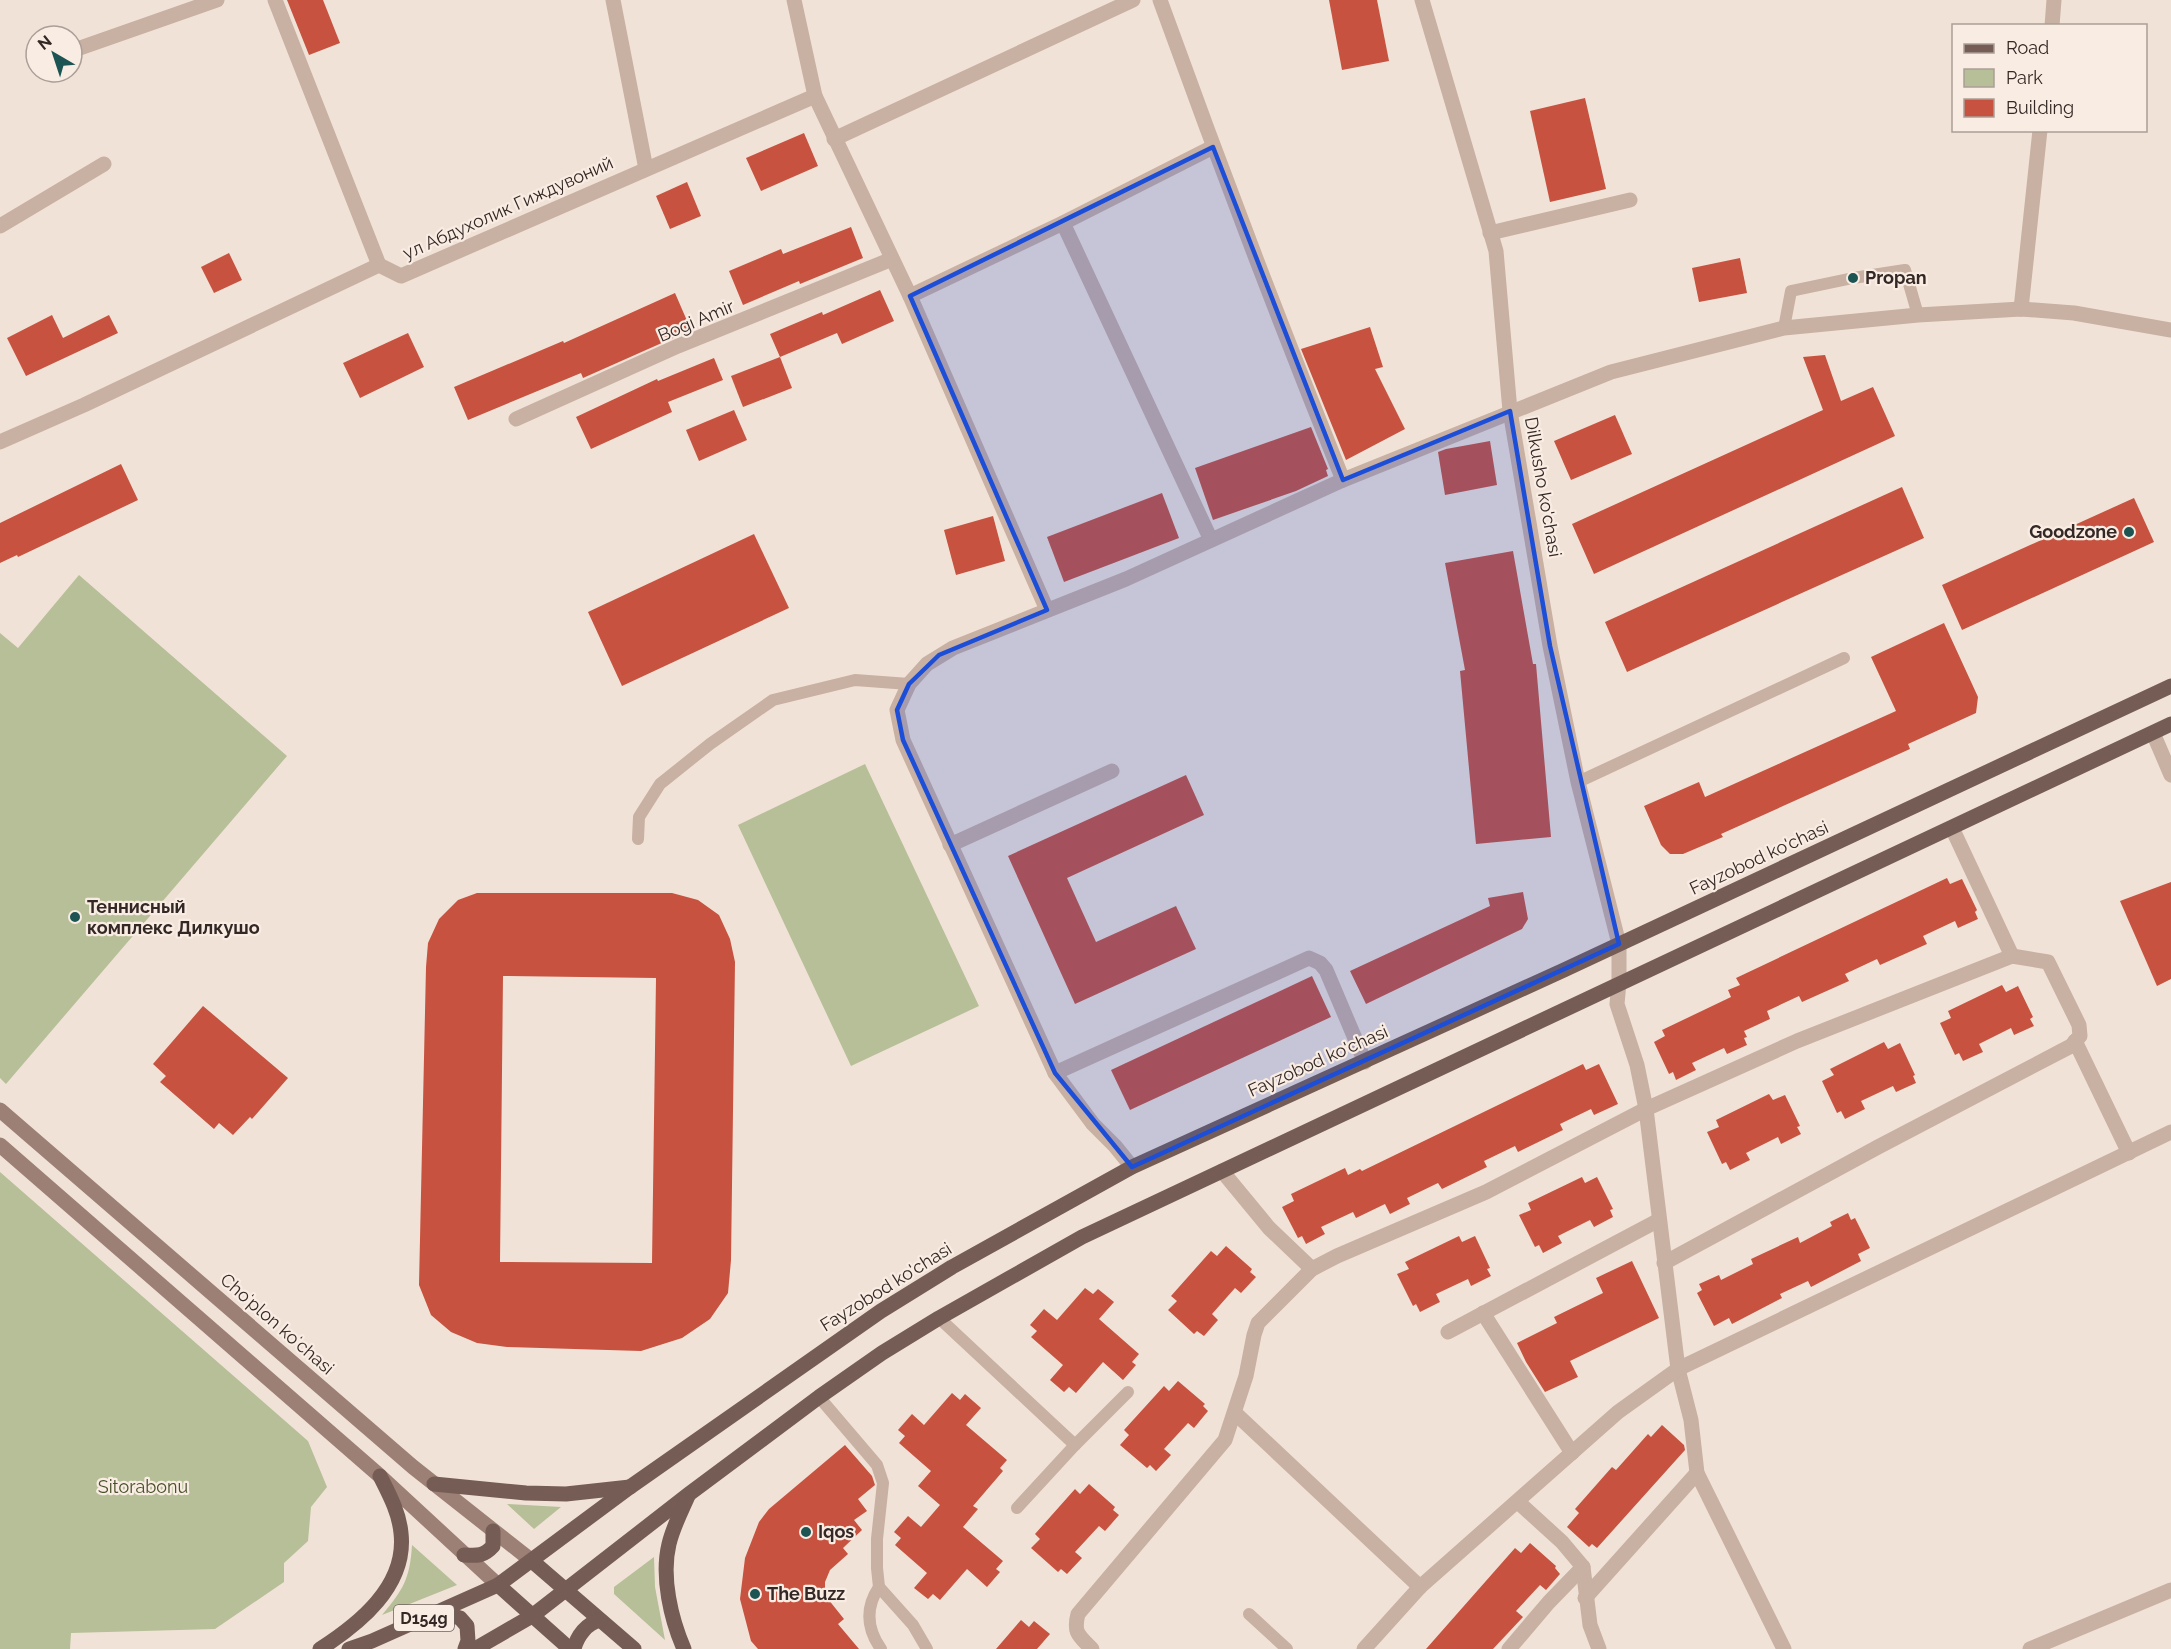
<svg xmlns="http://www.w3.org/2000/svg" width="2171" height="1649" font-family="Raleway,sans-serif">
  <rect width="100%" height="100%" fill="#f1e2d7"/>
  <g fill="#b6bf97">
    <path d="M79 575 287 756 6 1084 0 1078V633L18 648Z"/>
    <path d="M865 764 979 1006 851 1066 738 825Z"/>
    <path d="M0 1172 308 1441 327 1487 311 1507 308 1541 284 1563V1582L215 1629 71 1633 70 1649H0Z"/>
    <path d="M507 1504 561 1507 534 1529Z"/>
    <path d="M412 1545 457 1585 382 1615C403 1590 410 1579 412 1545Z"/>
    <path d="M654 1557 655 1587 665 1640 614 1594V1587Z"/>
  </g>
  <g fill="#c6523f" fill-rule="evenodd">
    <path d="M287 0H323L340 43 309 55Z"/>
    <path d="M1329 0H1377L1389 61 1342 70Z"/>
    <path d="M1585 98 1606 189 1550 202 1530 111Z"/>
    <path d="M804 133 818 166 761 191 746 158Z"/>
    <path d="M687 182 701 216 670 229 656 196Z"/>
    <path d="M851 227 863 258 800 284 799 281 743 305 729 271 781 249 783 254Z"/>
    <path d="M229 253 242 280 214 293 201 267Z"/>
    <path d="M1740 258 1747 293 1699 302 1692 268Z"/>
    <path d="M880 290 894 321 842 344 837 333 780 357 770 334 822 312 823 315Z"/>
    <path d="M675 293 691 330 583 378 581 373 468 420 454 387 563 341 564 343Z"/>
    <path d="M52 315 63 338 109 315 118 333 26 376 7 338Z"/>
    <path d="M1370 327 1383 367 1375 369 1405 429 1346 460 1301 349Z"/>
    <path d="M408 333 424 367 360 398 343 363Z"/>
    <path d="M1825 355 1841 401 1873 387 1895 436 1594 574 1572 524 1823 410 1803 357Z"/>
    <path d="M780 357 792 388 743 407 731 376Z"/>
    <path d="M714 358 723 380 668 402 672 412 591 449 576 417 657 379 658 381Z"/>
    <path d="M734 410 747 440 699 461 686 430Z"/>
    <path d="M1615 415 1632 454 1571 480 1554 441Z"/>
    <path d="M1311 427 1328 469 1326 470 1328 476 1296 491 1213 520 1195 468Z"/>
    <path d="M1490 441 1497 485 1445 495 1438 452 1446 449Z"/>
    <path d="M121 464 138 500 18 557 17 555 0 563V523Z"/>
    <path d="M1902 487 1924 538 1627 672 1605 622Z"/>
    <path d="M1162 493 1179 538 1064 582 1047 537Z"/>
    <path d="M2134 498 2154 542 1962 630 1942 585Z"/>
    <path d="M993 516 1005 561 956 575 944 530Z"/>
    <path d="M754 534 789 608 622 686 588 612Z"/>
    <path d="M1513 551 1533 664H1536L1551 837 1476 844 1460 671 1465 670 1445 563Z"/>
    <path d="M1944 623 1978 697 1976 713 1908 744 1910 749 1721 834 1723 837 1683 854H1670L1661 845 1644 806 1699 782 1705 797 1896 711 1871 657Z"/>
    <path d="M1186 775 1204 815 1067 878 1096 942 1176 906 1196 949 1075 1004 1008 856Z"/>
    <path d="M1947 878 1950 884 1962 879 1977 910 1975 912 1978 919 1958 928 1955 921 1923 936 1927 944 1880 965 1877 959 1845 974 1849 981 1802 1002 1799 996 1767 1011 1770 1019 1744 1031 1747 1037 1744 1038 1747 1045 1727 1054 1724 1048 1692 1063 1696 1070 1676 1080 1673 1072 1669 1074 1654 1042 1665 1036 1662 1030 1731 997 1728 990 1740 985 1736 978Z"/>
    <path d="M2171 882V979L2157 986 2120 901Z"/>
    <path d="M1523 892 1528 919 1522 929 1366 1004 1350 971 1490 906 1488 898Z"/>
    <path d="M477 893H672L698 900 719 915 730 939 735 962 731 1260 728 1293 710 1319 682 1338 641 1351 507 1347 477 1343 451 1332 431 1315 419 1285 426 967 428 943 439 919 458 900ZM503 976 656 978 652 1263 500 1262Z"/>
    <path d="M1312 976 1331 1017 1130 1110 1111 1070Z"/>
    <path d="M2002 985 2006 992 2018 986 2033 1017 2030 1019 2034 1026 2014 1035 2011 1028 1979 1044 1983 1052 1963 1061 1959 1053 1955 1055 1940 1023 1951 1018 1948 1011Z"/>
    <path d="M203 1006 288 1078 252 1119 250 1117 233 1135 219 1123 214 1129 160 1082 166 1076 153 1064Z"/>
    <path d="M1884 1042 1888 1049 1900 1043 1915 1075 1913 1076 1916 1083 1896 1092 1893 1086 1861 1101 1865 1109 1845 1119 1841 1111 1837 1113 1822 1081 1834 1075 1830 1069Z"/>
    <path d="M1583 1064 1586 1070 1599 1064 1618 1104 1594 1115 1591 1109 1560 1124 1563 1130 1518 1152 1515 1146 1484 1161 1487 1167 1442 1189 1438 1183 1407 1198 1410 1204 1390 1214 1385 1204 1356 1218 1353 1212 1321 1227 1325 1234 1306 1244 1302 1236 1298 1238 1282 1207 1294 1201 1291 1194 1345 1168 1348 1175 1360 1169 1362 1171Z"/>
    <path d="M1769 1094 1773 1100 1785 1095 1800 1126 1797 1127 1801 1134 1781 1144 1778 1137 1746 1153 1750 1160 1730 1170 1726 1162 1722 1164 1707 1132 1719 1127 1716 1120Z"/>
    <path d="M1582 1177 1585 1183 1597 1177 1613 1209 1610 1210 1613 1217 1594 1227 1590 1220 1558 1236 1562 1243 1543 1253 1539 1245 1535 1247 1519 1215 1531 1210 1528 1203Z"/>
    <path d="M1848 1213 1851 1220 1855 1218 1870 1248 1858 1254 1861 1261 1811 1287 1808 1281 1780 1294 1782 1298 1732 1324 1729 1318 1714 1326 1697 1293 1702 1290 1699 1284 1719 1275 1721 1280 1753 1264 1751 1259 1798 1237 1800 1243 1832 1226 1830 1222Z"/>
    <path d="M1459 1236 1462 1242 1475 1236 1490 1268 1487 1269 1491 1276 1471 1286 1468 1279 1436 1294 1440 1302 1420 1312 1416 1304 1413 1306 1397 1274 1409 1269 1405 1262Z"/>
    <path d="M1226 1246 1252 1269 1250 1272 1256 1277 1241 1293 1235 1288 1212 1314 1218 1320 1204 1336 1197 1331 1194 1334 1168 1310 1177 1301 1171 1296 1211 1251 1217 1256Z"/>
    <path d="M1632 1261 1659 1318 1570 1361 1578 1377 1545 1392 1526 1362 1517 1343 1557 1323 1554 1317 1603 1293 1596 1278Z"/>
    <path d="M1085 1288 1093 1294 1098 1289 1114 1302 1099 1319 1139 1354 1132 1362 1136 1365 1123 1380 1103 1362 1076 1393 1069 1387 1064 1392 1050 1380 1063 1365 1031 1337 1037 1331 1030 1325 1044 1309 1057 1320Z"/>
    <path d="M1178 1381 1205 1404 1203 1406 1208 1411 1194 1428 1188 1423 1164 1449 1171 1455 1156 1471 1150 1465 1147 1468 1120 1445 1129 1435 1124 1430 1164 1386 1169 1391Z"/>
    <path d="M952 1393 960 1400 965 1394 981 1408 966 1425 1007 1460 1000 1468 1003 1471 973 1506 978 1509 963 1527 1003 1561 996 1569 1000 1572 987 1587 967 1569 940 1600 933 1594 928 1599 914 1588 927 1573 895 1545 901 1538 894 1532 908 1516 921 1527 940 1505 918 1486 931 1471 899 1443 905 1436 898 1430 912 1414 924 1425Z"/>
    <path d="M1662 1425 1684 1445 1685 1450 1597 1548 1592 1544 1589 1547 1567 1527 1579 1513 1575 1509 1612 1467 1616 1470 1648 1434 1651 1437Z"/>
    <path d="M845 1445 872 1476 875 1485 858 1499 867 1511 854 1520 862 1530 843 1548 848 1554 830 1570 825 1582V1589L828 1599 844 1619 838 1624 859 1649H758L751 1641 740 1599 745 1558 759 1522 769 1509Z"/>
    <path d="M1089 1484 1115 1507 1113 1510 1119 1515 1105 1531 1099 1526 1075 1552 1082 1558 1067 1574 1061 1569 1058 1572 1031 1548 1040 1539 1035 1534 1075 1489 1080 1494Z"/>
    <path d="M1530 1543 1556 1566 1555 1568 1560 1574 1546 1590 1540 1585 1516 1611 1523 1617 1493 1649H1426L1515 1548 1521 1553Z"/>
    <path d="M1021 1620 1029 1627 1034 1621 1050 1634 1037 1649H996Z"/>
  </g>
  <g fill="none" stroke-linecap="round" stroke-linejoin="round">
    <g stroke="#c8b0a3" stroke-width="12">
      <path d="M1784 328 1791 291 1853 278 1905 270 1918 315"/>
      <path d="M1578 782 1844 658"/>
      <path d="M638 839 639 817 660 784 710 744 773 700 855 680 909 684"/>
      <path d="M939 1318 1075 1445 1017 1508"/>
      <path d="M819 1397 877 1465 883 1483 877 1539V1568L879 1587 913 1625 927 1649"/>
      <path d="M1075 1445 1128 1392"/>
      <path d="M879 1587C865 1608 867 1629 881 1649"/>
      <path d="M1249 1614 1287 1649"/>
    </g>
    <g stroke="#c8b0a3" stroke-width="15">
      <path d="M275 0 379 265"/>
      <path d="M613 0 646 169"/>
      <path d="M1160 0C1218 161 1279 321 1343 480"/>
      <path d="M2052 26 2054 0"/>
      <path d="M80 48 217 0"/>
      <path d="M815 96 910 296 1047 610"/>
      <path d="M834 139 1133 0"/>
      <path d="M1063 223 1211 540"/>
      <path d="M0 226 104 164"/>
      <path d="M1490 233 1630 200"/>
      <path d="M910 296 1063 223 1213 147"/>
      <path d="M2021 309 2040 130"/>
      <path d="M516 419 678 346 892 259"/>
      <path d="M0 442 84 405 379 265 401 276 815 96 794 0"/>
      <path d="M2153 733 2171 775"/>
      <path d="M1952 828 2012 956"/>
      <path d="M950 845 1112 771"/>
      <path d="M1619 982 1617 1004 1637 1065 1646 1109 1678 1369 1691 1420 1697 1473 1784 1649"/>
      <path d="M2075 1041 2129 1153"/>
      <path d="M1055 1073 1309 958 1320 963 1326 970 1365 1062"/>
      <path d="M1132 1167 1115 1146 1093 1124 1055 1073 903 740 897 710 909 684 927 664 953 648 1126 579 1343 480 1611 372 1784 328 1918 315 2021 309 2074 313 2171 330"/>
      <path d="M1222 1171 1269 1228 1312 1269"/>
      <path d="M1483 1313 1572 1453"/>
      <path d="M1448 1332 1659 1220"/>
      <path d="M1235 1413 1420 1587"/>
      <path d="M1518 1502 1562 1542 1583 1567 1590 1625 1599 1649"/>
      <path d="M1585 1598 1697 1473"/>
      <path d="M1092 1649C1079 1636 1073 1633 1078 1614L1225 1440 1246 1376 1254 1335 1258 1323 1312 1269 1337 1256 1486 1192 1646 1109 1797 1041 2012 956 2048 962 2079 1025 2080 1036 2071 1046 1878 1147 1664 1263"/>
      <path d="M1364 1649 1420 1587 1618 1412 1678 1369 2171 1132"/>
      <path d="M1509 1649 1549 1602 1583 1567"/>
      <path d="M2030 1649 2171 1590"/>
    </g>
    <path stroke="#c8b0a3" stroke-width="15" d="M1422 0 1496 251 1510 411 1550 646 1578 782 1619 944V982"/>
    <g stroke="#9c7f75" stroke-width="15">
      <path d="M0 1110 413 1467 532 1561"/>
      <path d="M0 1145 380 1476 498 1585"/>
    </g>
    <g stroke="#755d56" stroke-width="15">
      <path d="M434 1484 526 1493 566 1494 630 1487"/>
      <path d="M464 1555C478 1556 484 1556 493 1546V1531"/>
      <path d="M532 1561 634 1649"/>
      <path d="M498 1585 570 1649"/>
      <path d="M438 1612 460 1618 467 1626 468 1641 465 1649"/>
      <path d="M320 1649C359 1624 407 1586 401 1533 399 1512 389 1494 380 1476"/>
      <path d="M349 1649 372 1641 498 1585 630 1487 881 1311 952 1267 1132 1167 1564 970 2171 686"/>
      <path d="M475 1649 532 1616 689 1494 819 1397 882 1353 939 1318 1082 1237 2171 724"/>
      <path d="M574 1649C577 1636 587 1623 600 1620"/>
      <path d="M684 1649C671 1619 661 1577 669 1544 673 1527 681 1512 688 1496"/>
    </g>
  </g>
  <path fill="#1d4ed8" fill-opacity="0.2" stroke="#1d4ed8" stroke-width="4.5" stroke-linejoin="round" d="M1213 147 1343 480 1510 411 1550 646 1619 944 1132 1167 1055 1073 903 740 897 710 909 684 939 655 1047 610 910 296Z"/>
  <g fill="#1b5452" stroke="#f9ece3" stroke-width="2">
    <circle cx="1853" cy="278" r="6"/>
    <circle cx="2129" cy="532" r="6"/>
    <circle cx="75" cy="917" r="6"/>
    <circle cx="806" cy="1532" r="6"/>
    <circle cx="755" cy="1594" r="6"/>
  </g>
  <g text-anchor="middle" stroke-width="4.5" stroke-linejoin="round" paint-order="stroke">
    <rect fill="#f9ece3" stroke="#6e635e" stroke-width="1.5" x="394" y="1605" width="60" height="26" rx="4.5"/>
    <g font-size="16" font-weight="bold" fill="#332825">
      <text x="424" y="1624">D154g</text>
    </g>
    <g font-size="18" fill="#332825" stroke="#f9ece3">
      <text transform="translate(508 208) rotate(-24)" y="6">ул Абдухолик Гиждувоний</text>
      <text transform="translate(696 321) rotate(-23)" y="6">Bogi Amir</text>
      <text transform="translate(1543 487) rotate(80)" y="6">Dilkusho ko'chasi</text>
      <text transform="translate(1759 858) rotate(-25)" y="6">Fayzobod ko'chasi</text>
      <text transform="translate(1318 1061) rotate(-24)" y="6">Fayzobod ko'chasi</text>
      <text transform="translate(886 1287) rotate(-32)" y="6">Fayzobod ko'chasi</text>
      <text transform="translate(277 1324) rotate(41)" y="6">Choʻplon koʻchasi</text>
    </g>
    <g font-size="18" font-weight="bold" fill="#332825" stroke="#f9ece3" text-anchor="start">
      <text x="1865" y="284">Propan</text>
      <text x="2117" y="538" text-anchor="end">Goodzone</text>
      <text x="87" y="913">Теннисный<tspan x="87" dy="21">комплекс Дилкушо</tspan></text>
      <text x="818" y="1538">Iqos</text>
      <text x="767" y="1600">The Buzz</text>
    </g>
    <g font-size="18" fill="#475129" stroke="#f9ece3">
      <text x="143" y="1493">Sitorabonu</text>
    </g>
  </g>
  <rect x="1952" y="24" width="195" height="108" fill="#f9ece3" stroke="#aa9e97" stroke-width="1.5"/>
  <rect x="1964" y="44" width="30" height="9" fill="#755d56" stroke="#aa9e97" stroke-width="1.5"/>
  <text x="2006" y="54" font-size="18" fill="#332825">Road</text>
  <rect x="1964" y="69" width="30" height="18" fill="#b6bf97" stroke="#aa9e97" stroke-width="1.5"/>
  <text x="2006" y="84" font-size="18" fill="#332825">Park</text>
  <rect x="1964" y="99" width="30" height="18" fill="#c6523f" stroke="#aa9e97" stroke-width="1.5"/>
  <text x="2006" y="114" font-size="18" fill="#332825">Building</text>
  <g transform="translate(54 54) rotate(321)"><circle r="28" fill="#f9ece3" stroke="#aa9e97" stroke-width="1.5"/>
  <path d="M0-4.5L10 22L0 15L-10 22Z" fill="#1b5452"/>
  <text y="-9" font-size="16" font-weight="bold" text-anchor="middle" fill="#332825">N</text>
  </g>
</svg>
